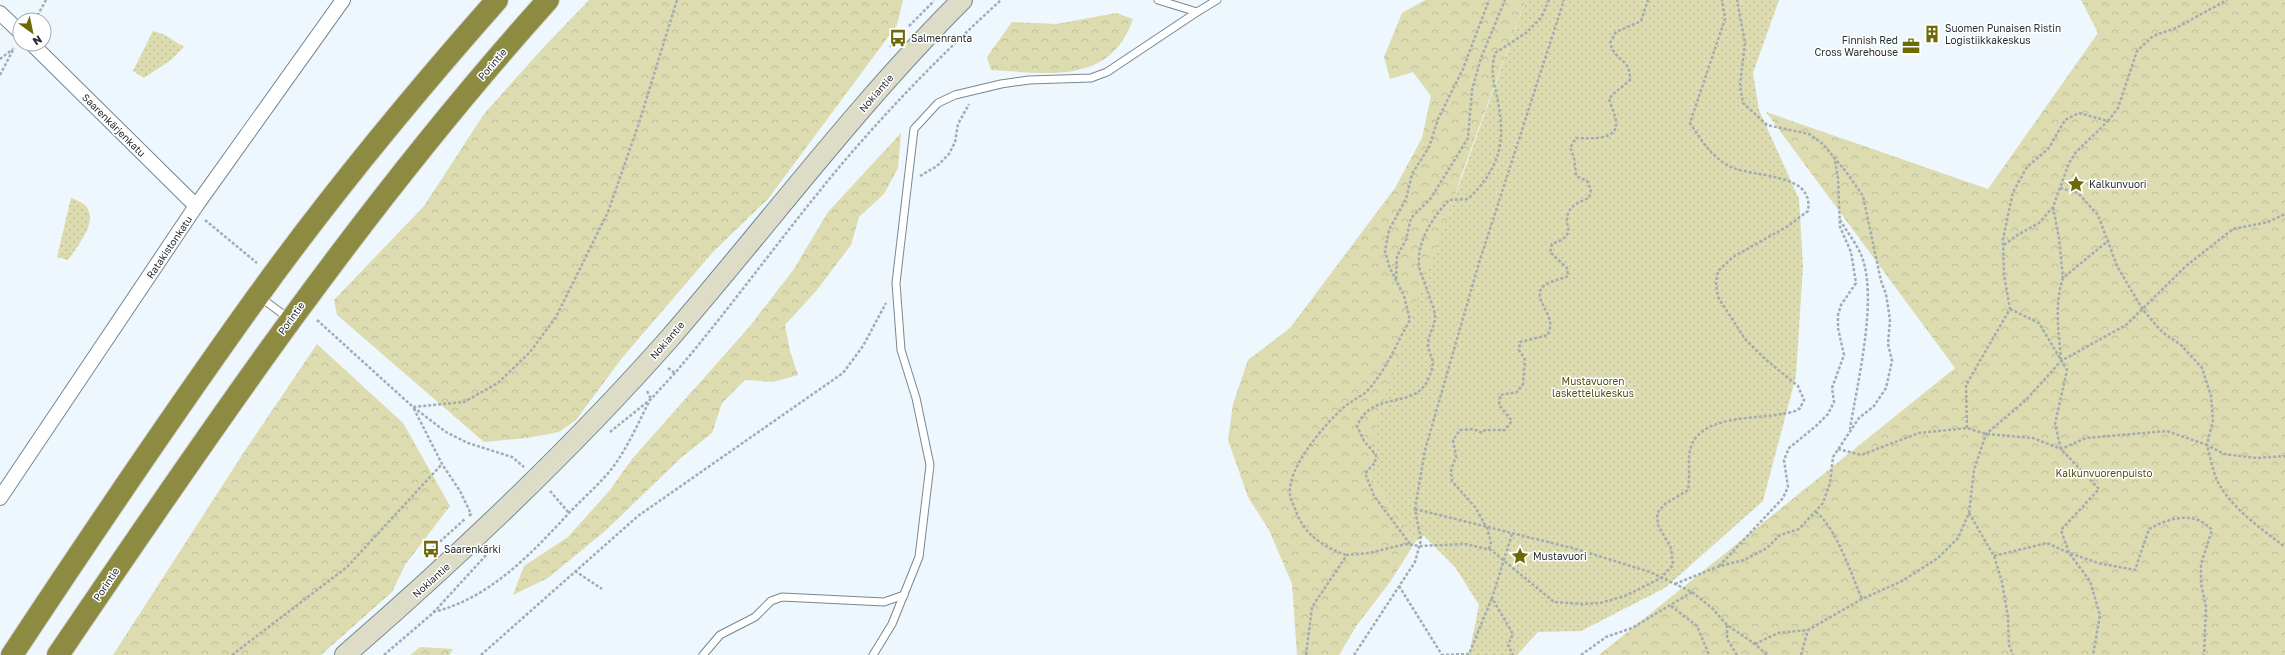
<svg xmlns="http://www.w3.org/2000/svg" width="2285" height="655" font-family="'Golos Text',sans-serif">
  <defs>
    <pattern id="forest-crowns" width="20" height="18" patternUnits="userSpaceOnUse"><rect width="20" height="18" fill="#dcdcb0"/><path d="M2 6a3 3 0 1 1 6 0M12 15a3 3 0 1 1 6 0" fill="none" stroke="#bdbd98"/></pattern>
    <pattern id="park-dots" width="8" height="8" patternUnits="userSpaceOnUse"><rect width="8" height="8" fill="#dcdcb0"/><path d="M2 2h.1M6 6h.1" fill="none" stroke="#bdbd98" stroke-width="1.8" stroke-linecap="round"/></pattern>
  </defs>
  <rect width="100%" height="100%" fill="#edf7fd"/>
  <g fill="url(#forest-crowns)">
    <path d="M589 0H903L897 25 768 199 713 252 622 358 576 420 559 432 527 438 484 442 337 315 334 300 424 206 484 114 542 49Z"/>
    <path d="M1425 0H1526L1461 176 1371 477 1416 541 1390 582 1357 625 1339 655H1297L1292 584 1269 530 1248 497 1228 440 1233 404 1248 360 1290 328 1395 188 1422 138 1431 96 1413 72 1390 79 1384 57 1402 13Z"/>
    <path d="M2081 0H2285V655H1599L1955 368 1766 112 1988 189 2098 33Z"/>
    <path d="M1116 13 1133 19C1110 86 1047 73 991 70L987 57 1012 22 1056 24Z"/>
    <path d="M901 133 898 168 884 194 859 217 851 245 817 290 785 325 790 351 798 375 773 382 745 380 722 403 712 433 682 457 605 531 548 578 513 595 524 566 568 537 610 490 632 459 750 326 794 269 828 212Z"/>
    <path d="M317 344 403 423 450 506 405 565 392 592 321 655H113L246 449Z"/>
    <path d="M420 647 453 649 449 655H410Z"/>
  </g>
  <g fill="url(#park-dots)">
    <path d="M1526 0H1779L1753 73 1759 110 1799 199 1803 266 1796 376 1763 501 1665 588 1581 631 1538 632 1517 655H1469L1479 605 1455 567 1424 536 1416 541 1371 477 1375 429 1410 320Z"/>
    <path d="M153 31 165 35 184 47 171 60 144 78 133 71Z"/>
    <path d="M71 198C108 209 82 240 68 260L57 257Z"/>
  </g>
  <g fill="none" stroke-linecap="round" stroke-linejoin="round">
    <g stroke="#788790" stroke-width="9">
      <g id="lane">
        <path d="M1158 0 1197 12 1217 0"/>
        <path d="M260 297 288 318"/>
        <path d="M703 655 720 635 755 617 771 601 782 597 884 602 904 595"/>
        <path d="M873 655 892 624 919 557 930 465 916 398 901 350 896 283 914 129 938 103 955 95 1001 84 1029 80 1091 78 1107 72 1197 12"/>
      </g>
    </g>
    <g stroke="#788790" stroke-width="16">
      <g id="street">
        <path d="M0 13 20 32"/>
        <path d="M32 44 196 206"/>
        <path d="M0 498 196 206 343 0"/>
      </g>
    </g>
    <g stroke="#788790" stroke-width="22">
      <path id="secondary" d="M345 655C459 556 569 452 669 339 767 226 856 106 962 0"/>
    </g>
    <g stroke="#d4d5d6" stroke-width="24">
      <g id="highway">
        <path d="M12 655C92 534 173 414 257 297 332 193 413 95 497 0"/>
        <path d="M58 655C211 429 365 203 548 0"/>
      </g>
    </g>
    <g stroke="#a3acb1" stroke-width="2.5" stroke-dasharray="3 2" stroke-linecap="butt">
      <path d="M35 20 46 0"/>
      <path d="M909 26 934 1"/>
      <path d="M890 47 897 40"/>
      <path d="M0 59 13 49"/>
      <path d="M0 75 14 48"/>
      <path d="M920 176 937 166 949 154 955 142 958 124 969 104"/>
      <path d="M2060 188 2078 193 2098 215 2117 266 2143 310 2162 332 2181 345 2202 368 2211 396 2213 420 2207 445 2224 454 2257 458 2285 456"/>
      <path d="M2053 207 2059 238 2063 278"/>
      <path d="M205 220 257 263"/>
      <path d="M1840 220C1847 232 1857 244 1862 257 1878 300 1857 384 1850 429"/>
      <path d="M2004 245 2019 234 2039 223 2053 207 2069 163 2076 152 2108 121"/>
      <path d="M1396 279 1397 256 1406 240 1411 218 1431 198 1468 138 1472 90 1481 58 1505 0"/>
      <path d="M2010 309 2039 323 2067 370 2055 424 2061 449 2099 489 2061 530 2069 553 2098 563 2135 570 2149 529C2169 518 2194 510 2212 530L2201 564V584L2206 607 2204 655"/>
      <path d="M317 320 413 407 446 432 468 443 512 457 524 467"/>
      <path d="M2061 360C2059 334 2054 304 2063 278L2109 240"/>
      <path d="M668 368 675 373"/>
      <path d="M647 391 651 399"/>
      <path d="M1967 428 1966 385 2010 309 2004 275 2003 239 2013 192 2027 167 2049 148 2065 120 2079 113 2108 121 2118 108 2137 51 2153 36 2176 28 2227 0"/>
      <path d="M610 432 651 399 675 373C732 306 784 233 841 165 891 106 944 52 1001 0"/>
      <path d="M1838 449 1861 455 1919 433 1967 428 1986 434 2033 438 2061 449 2086 438 2167 431 2207 445C2211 459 2213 476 2222 489 2238 513 2263 530 2285 547"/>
      <path d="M550 491 569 513"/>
      <path d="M1415 509 1576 549 1650 572 1692 592 1712 608 1727 625 1755 644 1767 655"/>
      <path d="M1816 512C1837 529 1851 574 1862 599"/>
      <path d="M1969 513 1994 556 2002 582 2008 617 2009 645 2013 655"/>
      <path d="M469 516 471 514 460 491 442 464 413 407 464 402 498 383 530 352 556 317 608 212 638 126 677 0"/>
      <path d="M1512 534 1492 598 1513 634 1508 645 1513 655"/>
      <path d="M1410 544 1374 496 1365 473 1375 463 1376 455 1364 441 1357 426C1373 388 1416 412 1429 377 1438 356 1428 359 1428 342 1429 334 1434 327 1435 319 1436 311 1430 300 1428 293 1426 284 1419 273 1419 264 1417 240 1434 216 1449 200L1468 199C1499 169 1506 144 1498 102 1494 81 1490 74 1495 53L1526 33 1541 18 1549 0"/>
      <path d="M1489 549 1491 542 1487 528 1475 507 1452 481 1451 470 1456 457 1453 440 1460 430 1473 429 1482 433 1485 430H1505L1512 421 1499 405 1500 395 1517 392 1523 384 1525 360 1519 350 1520 342 1548 335C1549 331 1551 326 1550 322 1549 310 1531 295 1545 285 1551 281 1561 279 1568 276L1567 268 1550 252 1552 244 1563 239 1568 233C1569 228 1567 225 1567 220 1567 207 1578 202 1589 198L1591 190 1587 181 1576 176 1574 157 1570 148 1576 138C1588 138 1619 142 1616 121 1615 114 1611 106 1609 99 1615 91 1623 87 1630 80 1630 57 1616 63 1610 43L1616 32 1641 21 1648 0"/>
      <path d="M425 555 465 519"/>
      <path d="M1346 555C1324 547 1304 535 1296 511 1294 506 1290 499 1290 494 1287 468 1325 424 1343 408 1351 401 1361 397 1368 390 1387 369 1396 344 1410 320L1404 296 1389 266 1385 251 1389 230 1406 199 1412 174 1429 147 1438 119 1463 69 1489 0"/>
      <path d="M1994 556 2047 543 2069 553 2090 581 2100 615 2093 655"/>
      <path d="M1719 566 1783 498 1788 487 1784 460 1789 448 1816 426 1828 414 1834 402 1832 388 1844 355 1838 328V315L1841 305 1856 283 1851 252 1840 227 1838 178 1835 161"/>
      <path d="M575 571 602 589"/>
      <path d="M1675 584 1717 567 1744 560 1767 548 1780 535 1799 529 1823 503 1830 483 1833 457 1859 418 1874 406 1886 388 1892 361 1888 344 1890 320 1886 294 1881 281 1863 196 1847 173 1823 144 1809 134 1767 125 1743 103 1740 85 1745 43 1737 0"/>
      <path d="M1399 586 1442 655"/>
      <path d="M1671 606 1697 626 1709 655"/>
      <path d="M433 612C489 599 531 554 569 513 583 498 600 484 613 467 628 447 638 423 650 400"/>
      <path d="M1727 625V639L1737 655"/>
      <path d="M1755 644 1778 633 1808 630 1862 599 1902 581 1938 558 1958 538 1969 513 1974 470 1986 434 2026 400 2061 361 2126 325 2186 266 2233 229 2268 222 2285 214"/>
      <path d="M232 655 347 567 442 464"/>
      <path d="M384 655 433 613 489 552"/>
      <path d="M481 655 638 516 843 373 863 346 886 303"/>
      <path d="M1306 655 1312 607 1347 555 1369 553 1406 544 1420 546 1465 544 1491 550 1554 602 1582 604 1600 603 1625 596 1661 578 1673 565 1671 548 1658 525 1657 513 1665 504 1688 490C1691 474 1686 458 1692 444 1705 415 1757 419 1782 414 1788 413 1796 412 1800 408 1801 406 1803 402 1804 400L1798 386 1764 358 1745 339 1718 297 1716 284 1718 271 1733 257 1788 226 1808 211C1815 169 1747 180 1724 163 1709 153 1700 138 1690 123L1725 19 1722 0"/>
      <path d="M1354 655 1415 562 1421 540 1415 509 1425 450 1479 263 1564 0"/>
      <path d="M1441 655 1469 654 1492 598"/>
      <path d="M1581 655 1606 637 1632 628 1692 592"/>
      <path d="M1801 655 1808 630"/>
    </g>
    <use href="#lane" stroke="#fff" stroke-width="7"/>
    <use href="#street" stroke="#fff" stroke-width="14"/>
    <use href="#secondary" stroke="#dddcc6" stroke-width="20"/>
    <use href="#highway" stroke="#8d8b42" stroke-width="22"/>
  </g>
  <defs>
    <g id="building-bare" transform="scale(1.38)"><path d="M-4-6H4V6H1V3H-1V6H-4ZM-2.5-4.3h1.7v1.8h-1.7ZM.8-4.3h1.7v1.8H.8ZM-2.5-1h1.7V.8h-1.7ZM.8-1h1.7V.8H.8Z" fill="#6d6a05" stroke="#fff" stroke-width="2.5" paint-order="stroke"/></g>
    <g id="bus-bare" transform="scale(1.38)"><path d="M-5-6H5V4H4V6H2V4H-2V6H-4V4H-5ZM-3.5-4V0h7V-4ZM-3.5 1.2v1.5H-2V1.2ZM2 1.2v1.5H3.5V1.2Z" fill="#6d6a05" stroke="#fff" stroke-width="2.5" paint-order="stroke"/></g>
    <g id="office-bare" transform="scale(1.38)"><path d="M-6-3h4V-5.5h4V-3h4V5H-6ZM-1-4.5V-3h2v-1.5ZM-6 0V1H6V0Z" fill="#6d6a05" stroke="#fff" stroke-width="2.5" paint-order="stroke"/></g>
    <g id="sight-bare" transform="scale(1.38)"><path d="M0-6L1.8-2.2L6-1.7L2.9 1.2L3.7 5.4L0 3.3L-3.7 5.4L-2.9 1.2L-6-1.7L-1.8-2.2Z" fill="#6d6a05" stroke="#fff" stroke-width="2.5" paint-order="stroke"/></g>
  </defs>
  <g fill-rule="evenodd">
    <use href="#building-bare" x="1932" y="34"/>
    <use href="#bus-bare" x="898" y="38"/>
    <use href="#office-bare" x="1911" y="46"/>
    <use href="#sight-bare" x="2076" y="184"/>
    <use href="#bus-bare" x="431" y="549"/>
    <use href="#sight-bare" x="1520" y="556"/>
  </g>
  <g text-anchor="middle" stroke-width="3" stroke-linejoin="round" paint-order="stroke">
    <g font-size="10" fill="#272d31" stroke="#fff" text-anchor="start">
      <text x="1945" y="32">Suomen Punaisen Ristin<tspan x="1945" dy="12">Logistiikkakeskus</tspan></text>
      <text x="911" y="42">Salmenranta</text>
      <text x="1898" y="44" text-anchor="end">Finnish Red<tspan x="1898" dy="12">Cross Warehouse</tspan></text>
      <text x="2089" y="188">Kalkunvuori</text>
      <text x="444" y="553">Saarenkärki</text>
      <text x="1533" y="560">Mustavuori</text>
    </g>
    <g font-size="10" fill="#272d31" stroke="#fff">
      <text transform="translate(492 64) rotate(-49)" y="4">Porintie</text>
      <text transform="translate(876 93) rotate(-49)" y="4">Nokiantie</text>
      <text transform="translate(114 125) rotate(45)" y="4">Saarenkärjenkatu</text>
      <text transform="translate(169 247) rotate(-56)" y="4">Ratakistonkatu</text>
      <text transform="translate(291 318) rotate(-54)" y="4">Porintie</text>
      <text transform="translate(667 340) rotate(-49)" y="4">Nokiantie</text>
      <text transform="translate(431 580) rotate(-42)" y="4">Nokiantie</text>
      <text transform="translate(106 584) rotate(-56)" y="4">Porintie</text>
    </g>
    <g font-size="10" fill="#514f0d" stroke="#fff">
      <text x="1593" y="385">Mustavuoren<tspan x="1593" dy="12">laskettelukeskus</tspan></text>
      <text x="2104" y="477">Kalkunvuorenpuisto</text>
    </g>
  </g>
  <g transform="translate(32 32) rotate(147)"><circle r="19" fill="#ffffff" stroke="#a9abad"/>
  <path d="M0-3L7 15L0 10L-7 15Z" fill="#6d6a05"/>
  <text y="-6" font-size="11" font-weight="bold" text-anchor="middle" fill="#272d31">N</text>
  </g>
</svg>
